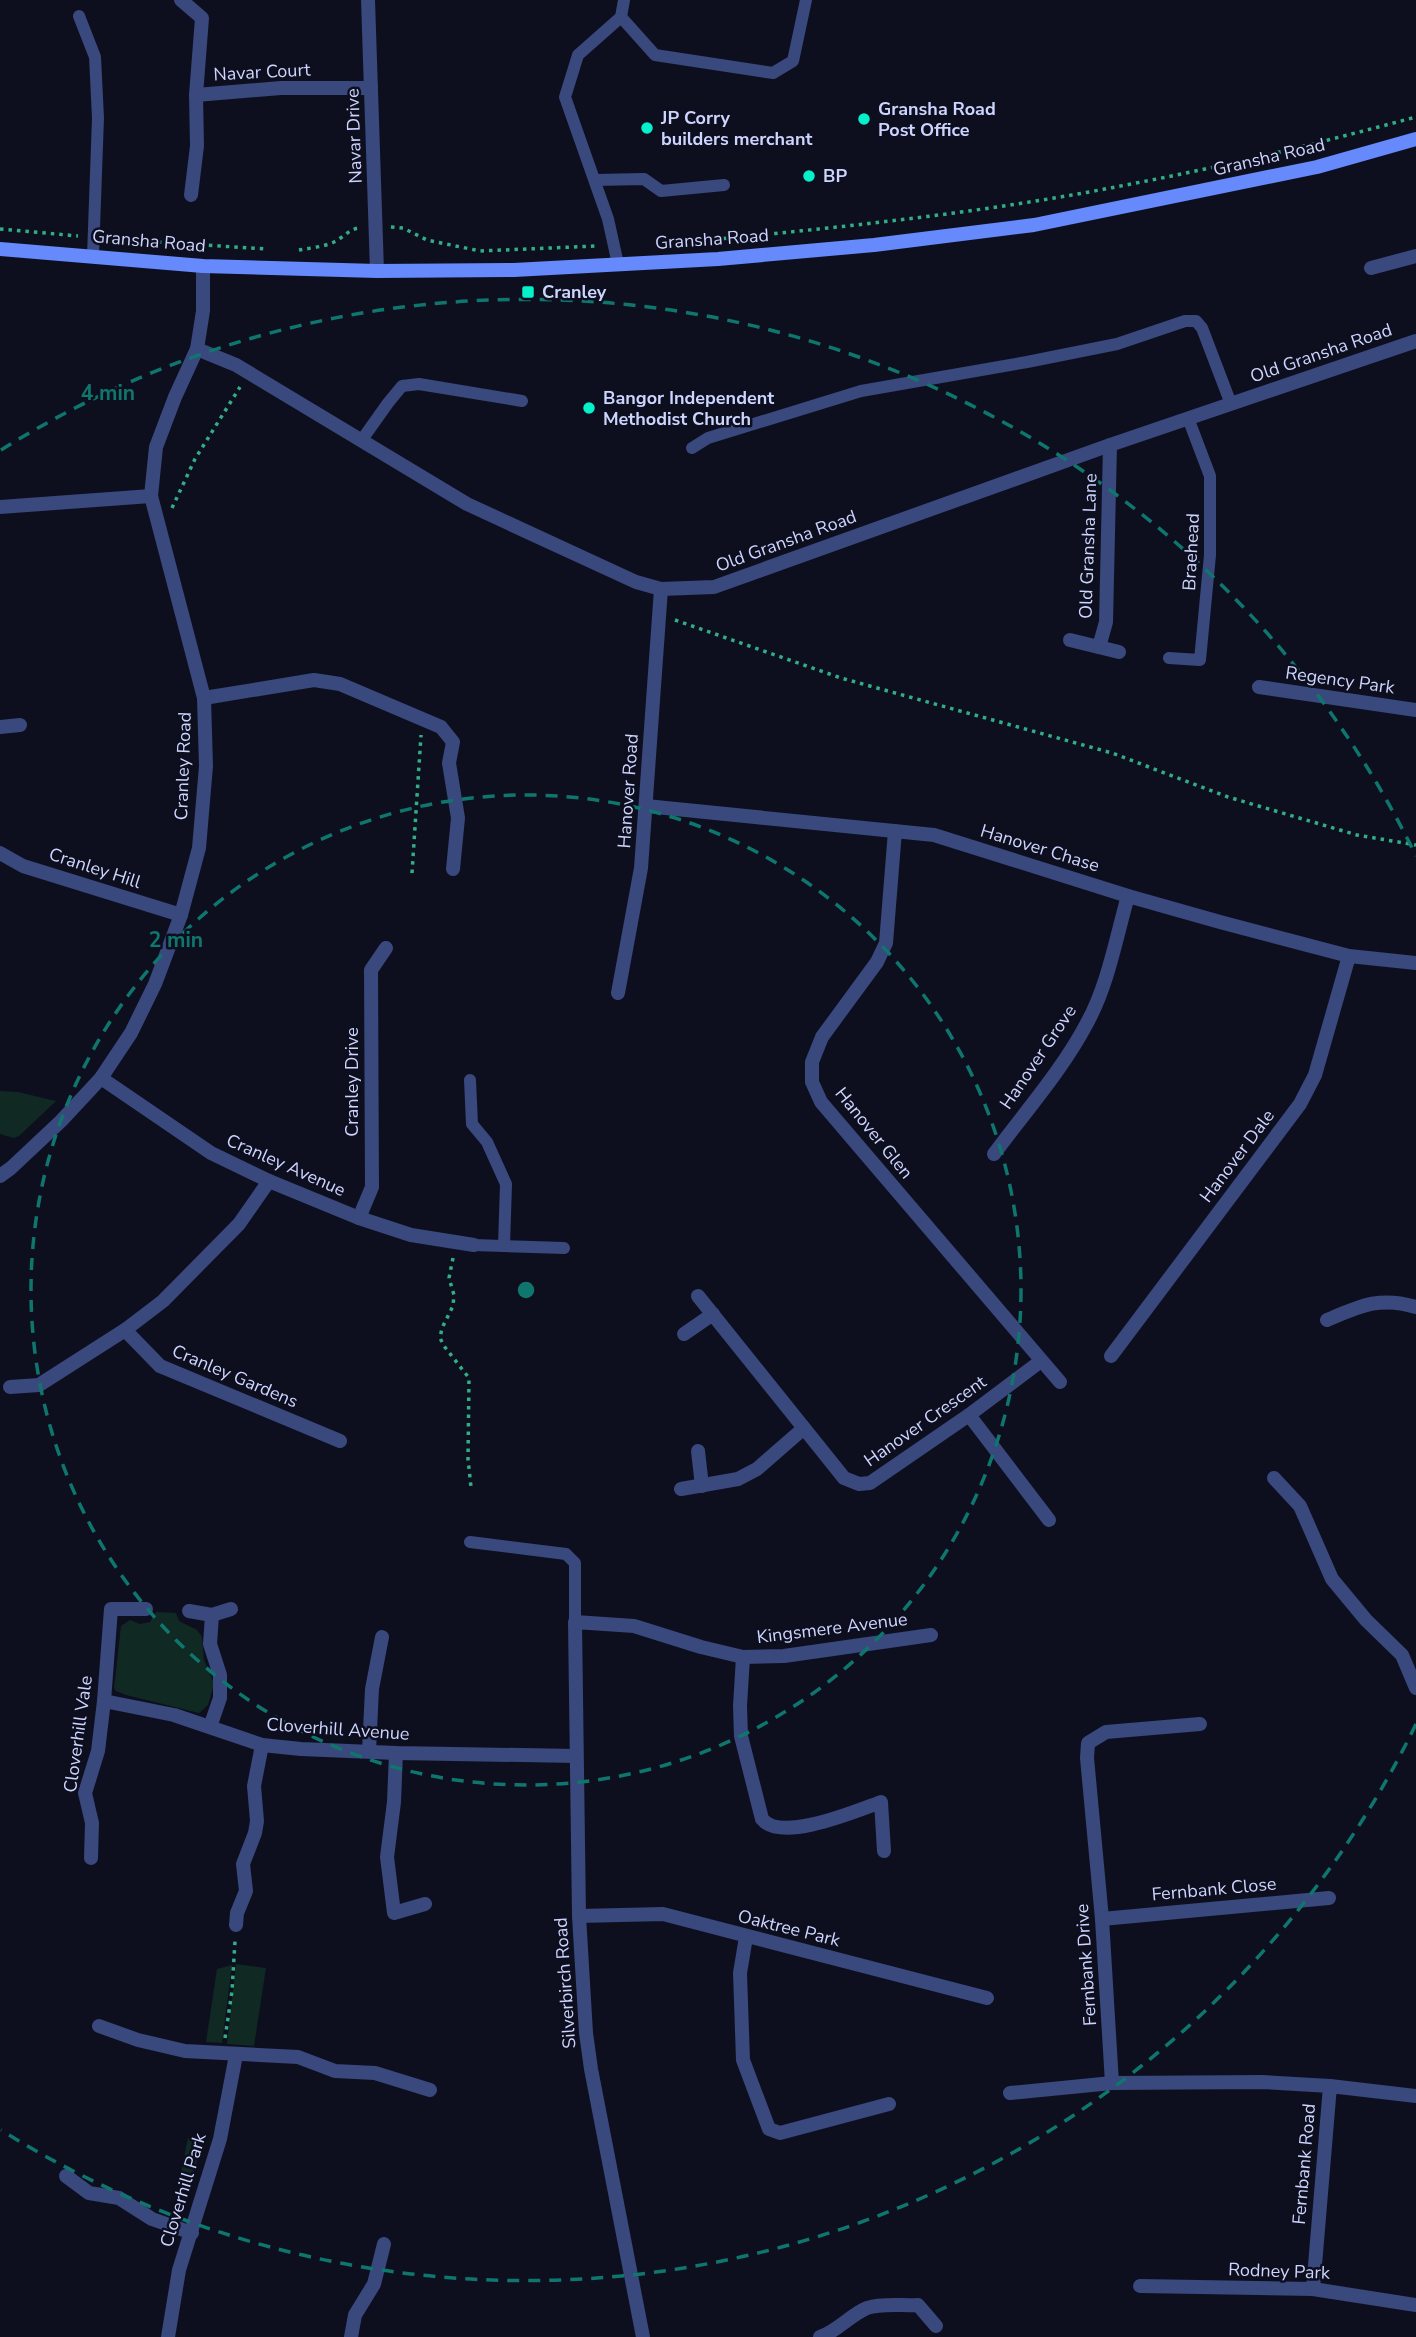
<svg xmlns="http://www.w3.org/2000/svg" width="1416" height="2337" font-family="'Nunito Sans',sans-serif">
  <rect width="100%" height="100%" fill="#0d0f1f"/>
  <g fill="#102922">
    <path d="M0 1091 18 1092 56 1101 19 1136 14 1138 0 1134Z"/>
    <path d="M156 1612 176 1613 179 1621 197 1630 202 1637 204 1660 214 1684 208 1705 199 1713 126 1695 116 1691 114 1688 121 1626 130 1620 140 1624 150 1622Z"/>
    <path d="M236 1964 266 1968 254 2046 227 2044Z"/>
    <path d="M232 1965 222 2043 206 2042 217 1969Z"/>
    <path d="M188 2138 203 2140 183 2211 180 2178Z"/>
  </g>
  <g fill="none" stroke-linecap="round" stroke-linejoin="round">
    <g stroke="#31ae85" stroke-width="3.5" stroke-dasharray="3.5 5" stroke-linecap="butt">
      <path d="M391 227 403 228 427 240 480 251 596 246"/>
      <path d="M0 229 78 236"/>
      <path d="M124 240 267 249"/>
      <path d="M698 241C845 227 992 212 1136 183 1231 165 1323 142 1416 117"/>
      <path d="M299 250C310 248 323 247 334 242 343 238 349 229 359 228"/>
      <path d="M172 508 195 459 240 387"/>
      <path d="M675 620 841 678 1112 753 1228 797 1357 835 1416 845"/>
      <path d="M412 873 421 735"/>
      <path d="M453 1258 449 1278 454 1295 453 1306 442 1328 440 1338 444 1346 469 1378 468 1459 471 1487"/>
      <path d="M225 2038 232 1991 235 1941"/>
    </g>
    <g stroke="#39487d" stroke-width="12">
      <path d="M79 16 95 57 98 118 93 256"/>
      <path d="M621 17 655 55 773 73 793 61 806 0"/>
      <path d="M595 180 644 179 661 191 724 185"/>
      <path d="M618 264 608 219 565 97 578 55 621 17 624 0"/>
      <path d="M361 441 388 403 402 386 419 384 522 401"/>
      <path d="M692 448 708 438 861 391 1027 362 1117 344 1185 321H1196L1202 328 1231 404"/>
      <path d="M1169 658 1200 660 1210 555V476L1188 418"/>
      <path d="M470 1080 472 1124 487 1142 506 1184 504 1246"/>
      <path d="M474 1245 564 1248"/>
      <path d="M470 1542 566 1554 575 1563V1622"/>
    </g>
    <g stroke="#39487d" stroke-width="14">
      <path d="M181 0 202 18 196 95 197 146 191 195"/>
      <path d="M368 0 377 271"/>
      <path d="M196 95 281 88H371"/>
      <path d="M1371 268 1416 256"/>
      <path d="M197 349 236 365 467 504 636 582 661 589 714 587 1110 445 1416 341"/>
      <path d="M0 507 151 496"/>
      <path d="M1070 640 1119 652"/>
      <path d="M1099 647 1106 622 1110 445"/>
      <path d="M1259 687 1416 710"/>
      <path d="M204 698 314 680 340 684 441 727 453 742 449 763 458 818 453 869"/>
      <path d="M0 727 20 725"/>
      <path d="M646 806 934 835 1128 896 1220 922 1349 956 1416 963"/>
      <path d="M895 831 886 943 877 962 822 1037 812 1062V1082L821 1102 1060 1382"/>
      <path d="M0 853 23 866 181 915"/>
      <path d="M618 993 641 868 661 589"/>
      <path d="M101 1078 211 1153 269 1181 359 1218 411 1235 474 1245"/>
      <path d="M994 1154C1025 1112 1063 1069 1087 1023 1108 985 1116 938 1128 896"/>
      <path d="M0 1176 11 1168 61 1121 101 1078 131 1033 155 984 181 915 199 848 206 766 204 698 151 496 156 447 175 397 197 349 203 311V266"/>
      <path d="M359 1218 372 1187 371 970 386 948"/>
      <path d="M698 1296 844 1478 859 1484 870 1483 969 1415 1041 1361"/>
      <path d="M1327 1320C1360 1306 1380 1296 1416 1307"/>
      <path d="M125 1330 160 1366 340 1441"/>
      <path d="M684 1334 713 1314"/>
      <path d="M1111 1356 1300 1104 1315 1075 1349 956"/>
      <path d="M10 1387 39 1385 125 1330 163 1301 239 1224 269 1181"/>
      <path d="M969 1415 1049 1520"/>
      <path d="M698 1451 702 1486"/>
      <path d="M1274 1478 1300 1506 1332 1579 1366 1620 1402 1655 1416 1688"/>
      <path d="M681 1489 738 1479 757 1469 804 1428"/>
      <path d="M189 1611 212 1615 231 1609"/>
      <path d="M743 1657 740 1706 741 1736 762 1819C781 1843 856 1811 881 1802L884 1851"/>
      <path d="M104 1701 174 1715 262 1745 301 1749 396 1753 576 1756"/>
      <path d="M1200 1724 1106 1732 1088 1743 1087 1758 1102 1919 1112 2083 1262 2082 1330 2086"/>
      <path d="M210 1727 220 1698V1675L210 1644 212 1615"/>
      <path d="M369 1751 372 1689 382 1637"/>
      <path d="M396 1753 394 1802 387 1857 394 1913 425 1904"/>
      <path d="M91 1858 92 1823 85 1793 98 1751 104 1701 111 1609H146"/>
      <path d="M579 1916 663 1914 987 1998"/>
      <path d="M1102 1919 1329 1898"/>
      <path d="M236 1925 237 1913 246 1891 243 1864 255 1833 257 1821 254 1786 262 1745"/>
      <path d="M746 1937 740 1973 743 2060 769 2129 780 2133 889 2104"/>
      <path d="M99 2026 138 2040 185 2051 298 2057 335 2071 375 2073 430 2090"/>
      <path d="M1010 2093 1112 2083"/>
      <path d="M66 2176 89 2193 119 2198 152 2219 192 2233"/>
      <path d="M1140 2286 1313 2289 1416 2305"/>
      <path d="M1313 2289 1330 2086 1416 2096"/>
      <path d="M168 2337 179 2270 220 2139 236 2055"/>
      <path d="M351 2337 355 2315 374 2284 384 2244"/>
      <path d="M643 2337 591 2069 586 2033 579 1916 575 1622 634 1626 701 1647 743 1657 784 1656 931 1635"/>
      <path d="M820 2337C838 2331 850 2315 867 2308 881 2303 903 2306 918 2305L936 2326"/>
    </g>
    <path stroke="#6689fb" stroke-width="14" d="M0 249 203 266 377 271 514 270 718 259 874 245 1034 225 1317 167 1416 139"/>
  </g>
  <g fill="none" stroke="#0f766e" stroke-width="3.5" stroke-dasharray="12 9">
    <circle cx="526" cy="1290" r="495"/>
    <path d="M1416 1724A990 990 0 0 1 1 2130M1 450A990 990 0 0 1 1416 856"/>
  </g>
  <g fill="#06f0ca" stroke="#0d0f1f" stroke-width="2.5">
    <circle cx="864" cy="119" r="7"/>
    <circle cx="647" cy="128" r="7"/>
    <circle cx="809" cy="176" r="7"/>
    <rect x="521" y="285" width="14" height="14" rx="3.5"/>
    <circle cx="589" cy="408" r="7"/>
  </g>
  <g text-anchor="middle" stroke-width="5" stroke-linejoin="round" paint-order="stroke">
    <g font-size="18" fill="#cdd4fe" stroke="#0d0f1f">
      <text transform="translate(262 72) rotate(-3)" y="6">Navar Court</text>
      <text transform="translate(354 136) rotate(-92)" y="6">Navar Drive</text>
      <text transform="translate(1269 157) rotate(-13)" y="6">Gransha Road</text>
      <text transform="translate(712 239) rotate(-4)" y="6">Gransha Road</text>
      <text transform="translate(149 241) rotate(5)" y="6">Gransha Road</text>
      <text transform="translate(1321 353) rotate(-19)" y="6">Old Gransha Road</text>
      <text transform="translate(786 541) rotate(-20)" y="6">Old Gransha Road</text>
      <text transform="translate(1088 546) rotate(-88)" y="6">Old Gransha Lane</text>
      <text transform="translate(1191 552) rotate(-87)" y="6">Braehead</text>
      <text transform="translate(1340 680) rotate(8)" y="6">Regency Park</text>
      <text transform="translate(183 766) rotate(-88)" y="6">Cranley Road</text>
      <text transform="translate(628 791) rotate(-86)" y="6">Hanover Road</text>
      <text transform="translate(1040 848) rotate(17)" y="6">Hanover Chase</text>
      <text transform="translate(95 868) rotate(18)" y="6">Cranley Hill</text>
      <text transform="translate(1038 1057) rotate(-56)" y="6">Hanover Grove</text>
      <text transform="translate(352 1082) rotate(-90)" y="6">Cranley Drive</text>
      <text transform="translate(874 1133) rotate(51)" y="6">Hanover Glen</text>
      <text transform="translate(1237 1156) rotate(-53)" y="6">Hanover Dale</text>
      <text transform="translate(286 1165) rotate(24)" y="6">Cranley Avenue</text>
      <text transform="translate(235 1376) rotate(23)" y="6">Cranley Gardens</text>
      <text transform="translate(925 1421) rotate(-35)" y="6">Hanover Crescent</text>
      <text transform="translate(832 1628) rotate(-7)" y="6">Kingsmere Avenue</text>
      <text transform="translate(338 1729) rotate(4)" y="6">Cloverhill Avenue</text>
      <text transform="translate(78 1734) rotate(-82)" y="6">Cloverhill Vale</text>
      <text transform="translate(1214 1889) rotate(-5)" y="6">Fernbank Close</text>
      <text transform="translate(789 1928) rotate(14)" y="6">Oaktree Park</text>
      <text transform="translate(1086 1965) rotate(-94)" y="6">Fernbank Drive</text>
      <text transform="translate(565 1983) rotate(-94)" y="6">Silverbirch Road</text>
      <text transform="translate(1304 2164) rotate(-85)" y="6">Fernbank Road</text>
      <text transform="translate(183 2190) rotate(-73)" y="6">Cloverhill Park</text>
      <text transform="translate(1279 2271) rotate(2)" y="6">Rodney Park</text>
    </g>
    <g font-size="18" font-weight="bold" fill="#cdd4fe" stroke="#0d0f1f" text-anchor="start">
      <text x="878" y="115">Gransha Road<tspan x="878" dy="21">Post Office</tspan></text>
      <text x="661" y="124">JP Corry<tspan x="661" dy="21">builders merchant</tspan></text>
      <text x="823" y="182">BP</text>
      <text x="542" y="298">Cranley</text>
      <text x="603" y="404">Bangor Independent<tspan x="603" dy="21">Methodist Church</tspan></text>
    </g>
  </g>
  <circle cx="526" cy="1290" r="10" fill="#0f766e" stroke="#0d0f1f" stroke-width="3.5"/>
  <g font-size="21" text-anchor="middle" font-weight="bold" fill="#0f766e" stroke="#0d0f1f" stroke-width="5" stroke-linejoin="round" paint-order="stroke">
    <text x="108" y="400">4 min</text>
    <text x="176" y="947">2 min</text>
  </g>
</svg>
